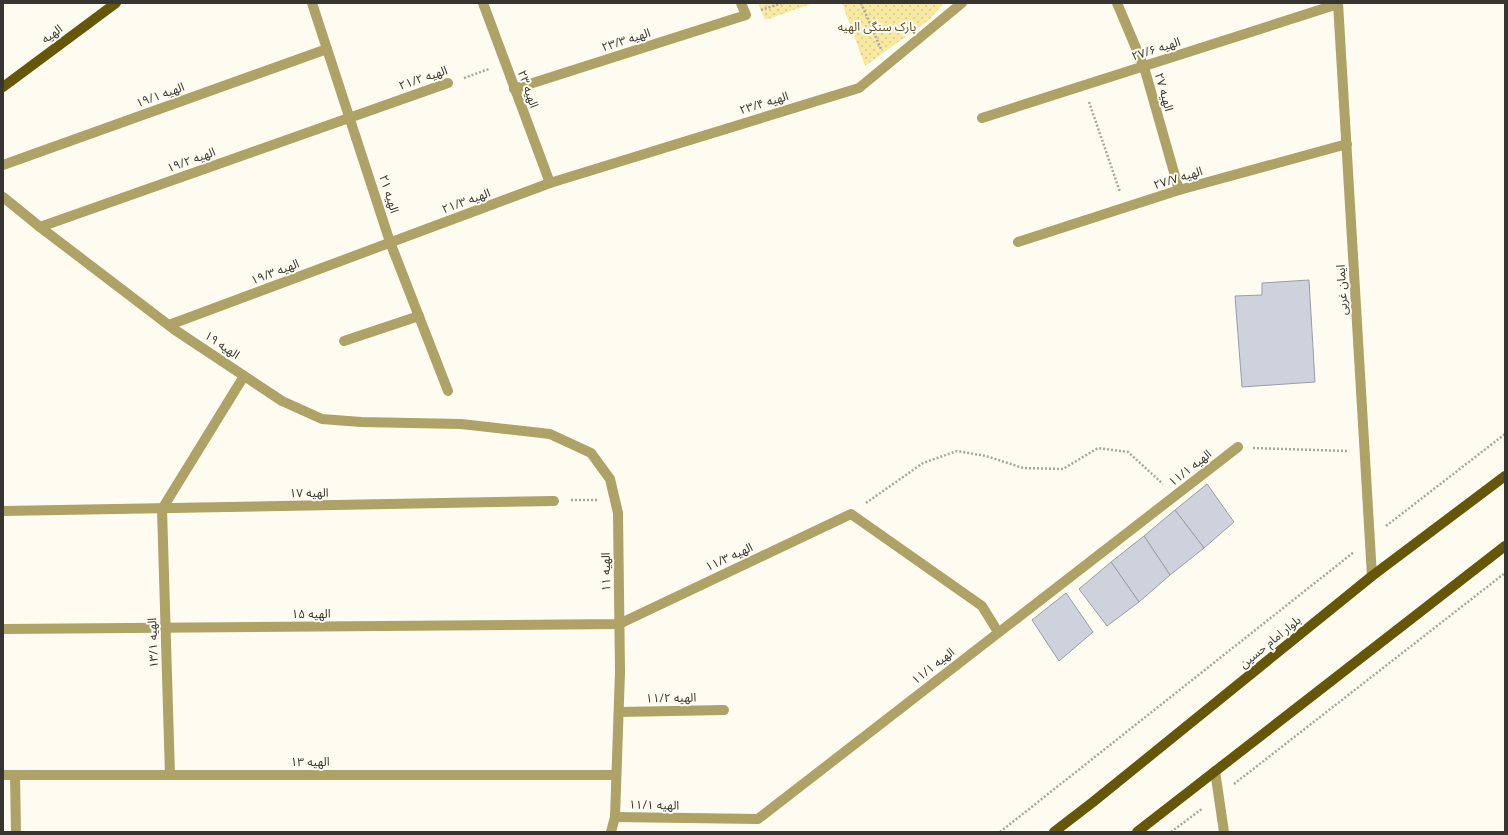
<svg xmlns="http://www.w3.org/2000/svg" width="1508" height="835" font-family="'Open Sans','Noto Sans Arabic',sans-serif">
  <defs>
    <pattern id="park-dots" width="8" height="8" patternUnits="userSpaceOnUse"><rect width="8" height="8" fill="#f8e9a2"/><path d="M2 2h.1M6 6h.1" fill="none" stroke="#d5c88c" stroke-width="1.8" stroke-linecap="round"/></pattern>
  </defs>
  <rect width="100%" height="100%" fill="#fefcf0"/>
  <g fill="url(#park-dots)">
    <path d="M758 3H814L765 20Z"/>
    <path d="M842 3H944L929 20 865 66Z"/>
  </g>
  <g fill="#cdd2dd" stroke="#999da8">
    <path d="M1309 280 1315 382 1242 387 1235 296 1262 295V283Z"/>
    <path d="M1207 484 1234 522 1204 548 1175 510Z"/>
    <path d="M1175 510 1204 548 1170 575 1144 536Z"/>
    <path d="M1144 536 1170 575 1139 602 1111 562Z"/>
    <path d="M1111 562 1139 602 1107 626 1079 589Z"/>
    <path d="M1066 593 1093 632 1059 661 1032 620Z"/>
  </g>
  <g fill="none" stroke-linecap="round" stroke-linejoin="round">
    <g stroke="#a8a79e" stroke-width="2.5" stroke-dasharray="2 2" stroke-linecap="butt">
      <path d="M861 3 881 49"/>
      <path d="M761 10 782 3"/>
      <path d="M464 78 489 69"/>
      <path d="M1089 102 1120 192"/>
      <path d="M1253 448 1348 451"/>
      <path d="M571 500H598"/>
      <path d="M866 503 923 463 957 451 986 456 1023 468 1063 469 1098 448 1128 452 1163 484"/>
      <path d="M1386 526 1505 434"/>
      <path d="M1234 784 1505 573"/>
      <path d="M1000 832 1354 552"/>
      <path d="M1171 832 1203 808"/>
    </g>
    <g stroke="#aea266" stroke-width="10">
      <path d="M312 3 390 242 448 391"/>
      <path d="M483 3 550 183"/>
      <path d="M1117 3 1144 67 1179 190"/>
      <path d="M1338 3 1372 576"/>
      <path d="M514 89 746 15 741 3"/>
      <path d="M982 118 1338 4"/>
      <path d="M3 165 327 49"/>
      <path d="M3 197 40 227 175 330 282 401 322 419 361 422 461 424 550 434 591 453 610 479 618 513 620 672 615 817 611 832"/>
      <path d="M40 227 448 83"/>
      <path d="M1018 242 1179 190 1347 144"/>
      <path d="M169 325 550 183 859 88 962 3"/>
      <path d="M344 341 419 316"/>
      <path d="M3 511 554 501"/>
      <path d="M3 629 619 624 851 514 982 606 998 632"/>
      <path d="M619 712 724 710"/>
      <path d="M1215 771 1224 832"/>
      <path d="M3 775H616"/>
      <path d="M15 775 16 832"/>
      <path d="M170 775 162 509 244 376"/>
      <path d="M615 817 758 819 1238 447"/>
    </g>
    <g stroke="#655707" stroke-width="10">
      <path d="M3 87 116 3"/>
      <path d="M1054 832 1093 802 1372 576 1505 476"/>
      <path d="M1137 832 1505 546"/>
    </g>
  </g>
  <g text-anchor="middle" stroke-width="4" stroke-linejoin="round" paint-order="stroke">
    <g font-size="12" fill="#574e26" stroke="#fefcf0">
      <text x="877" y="31">پارک سنگی الهیه</text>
    </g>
    <g font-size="12" fill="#363531" stroke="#fefcf0">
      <text transform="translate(52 34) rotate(-36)" y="4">الهیه</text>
      <text transform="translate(626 40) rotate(-18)" y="4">الهیه ۲۳/۳</text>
      <text transform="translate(1156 49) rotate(-18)" y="4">الهیه ۲۷/۶</text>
      <text transform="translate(423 78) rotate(-19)" y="4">الهیه ۲۱/۲</text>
      <text transform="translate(528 89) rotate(70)" y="4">الهیه ۲۳</text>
      <text transform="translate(1164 92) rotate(74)" y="4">الهیه ۲۷</text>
      <text transform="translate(160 95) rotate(-20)" y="4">الهیه ۱۹/۱</text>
      <text transform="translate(764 103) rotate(-17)" y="4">الهیه ۲۳/۴</text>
      <text transform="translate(191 160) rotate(-20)" y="4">الهیه ۱۹/۲</text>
      <text transform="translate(1178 178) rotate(-17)" y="4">الهیه ۲۷/۷</text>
      <text transform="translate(389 194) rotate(72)" y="4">الهیه ۲۱</text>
      <text transform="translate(466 201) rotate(-20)" y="4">الهیه ۲۱/۳</text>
      <text transform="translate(275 272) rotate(-21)" y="4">الهیه ۱۹/۳</text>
      <text transform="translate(1342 290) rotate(-93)" y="4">ایمان غربی</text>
      <text transform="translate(222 345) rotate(34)" y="4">الهیه ۱۹</text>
      <text transform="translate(1190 468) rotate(-38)" y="4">الهیه ۱۱/۱</text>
      <text transform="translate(309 493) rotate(-1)" y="4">الهیه ۱۷</text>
      <text transform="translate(729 557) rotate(-25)" y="4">الهیه ۱۱/۳</text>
      <text transform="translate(606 572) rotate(-91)" y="4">الهیه ۱۱</text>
      <text x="311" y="618">الهیه ۱۵</text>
      <text transform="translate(1270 642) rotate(-39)" y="4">بلوار امام حسین</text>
      <text transform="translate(153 643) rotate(-92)" y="4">الهیه ۱۳/۱</text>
      <text transform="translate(933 666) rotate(-38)" y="4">الهیه ۱۱/۱</text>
      <text transform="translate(671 698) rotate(-1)" y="4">الهیه ۱۱/۲</text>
      <text x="310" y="766">الهیه ۱۳</text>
      <text transform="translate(654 805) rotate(1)" y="4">الهیه ۱۱/۱</text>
    </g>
  </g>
  <rect width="1508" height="835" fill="none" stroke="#363531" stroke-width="8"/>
</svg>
